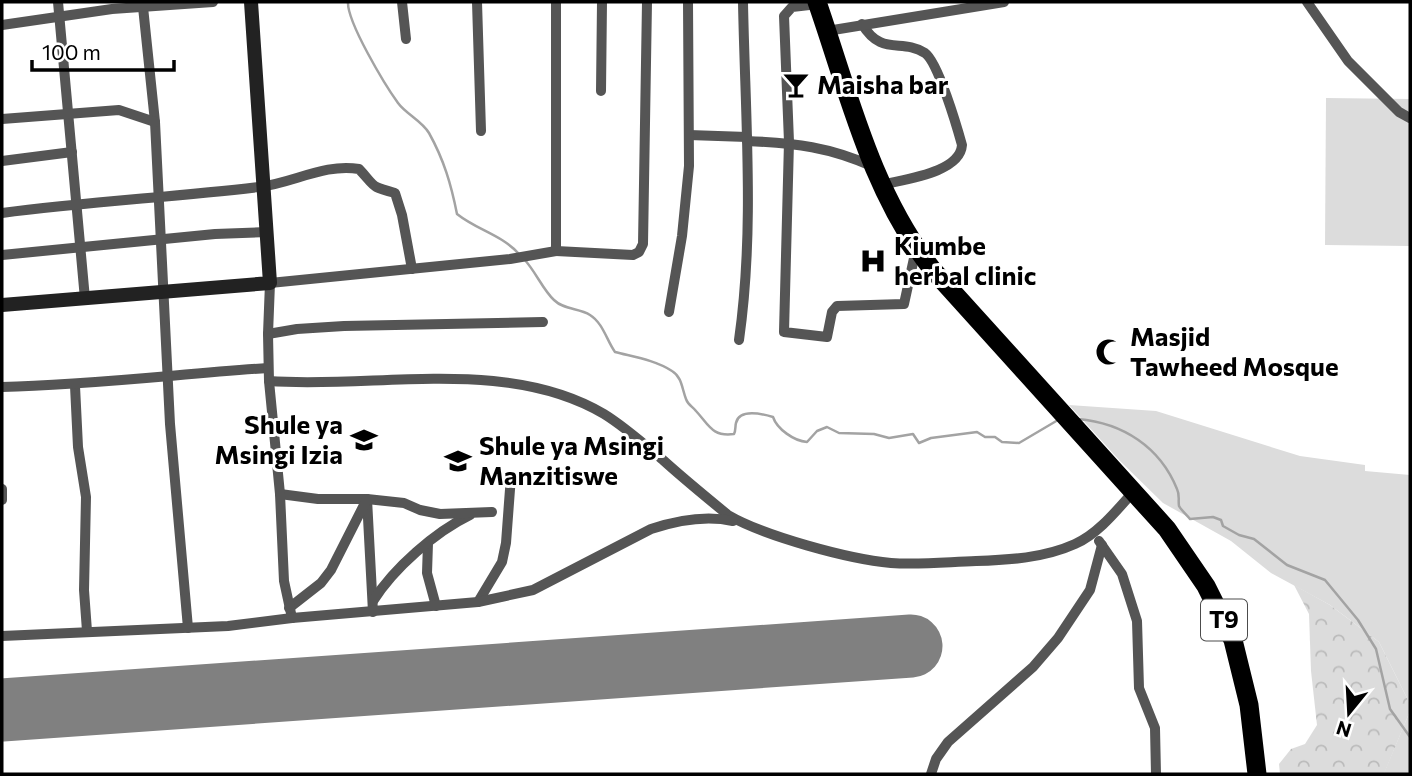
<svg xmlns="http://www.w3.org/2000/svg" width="1412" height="776" font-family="Commissioner,sans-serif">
  <defs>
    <pattern id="forest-crowns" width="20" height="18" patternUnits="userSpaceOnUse" patternTransform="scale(1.75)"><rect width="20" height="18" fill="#dcdcdc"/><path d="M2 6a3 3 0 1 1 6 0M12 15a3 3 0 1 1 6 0" fill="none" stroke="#bbb"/></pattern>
  </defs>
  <rect width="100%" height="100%" fill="#fff"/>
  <g fill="#dcdcdc">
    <path d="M1326 98 1410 99V246L1325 245Z"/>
    <path d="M1069 405 1156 411 1300 456 1365 465V471L1410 475V704L1379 642 1330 605 1271 573 1231 541 1163 503 1120 461Z"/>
    <path d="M1410 711V774H1384V773Z"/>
  </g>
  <path fill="url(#forest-crowns)" d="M1294 585 1330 605 1379 642 1410 704V711L1384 774H1280L1279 764 1291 749 1305 744 1317 725 1311 671 1309 614Z"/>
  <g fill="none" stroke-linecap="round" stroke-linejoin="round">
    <g stroke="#a3a3a3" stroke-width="2.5">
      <path d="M348 2C347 22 385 85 398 103 406 114 422 121 429 133 444 160 451 184 457 214 477 230 502 235 519 254"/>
      <path d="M524 259C536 272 543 290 554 300 564 310 579 308 590 315 603 323 607 341 615 352 634 357 655 360 672 371 682 377 682 389 686 399 688 405 693 407 696 411 709 425 712 437 734 434 736 430 735 426 736 423 739 408 763 414 773 417 777 429 794 441 807 442L817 431 827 427 839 433 874 434 889 438 913 434 919 443 931 438 977 432 985 437H995L1002 442 1019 443 1058 420"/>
      <path d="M1078 419C1123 423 1160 447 1177 489 1180 495 1178 500 1179 506 1181 510 1187 515 1190 519L1213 517 1221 520 1223 526 1239 535 1254 539 1287 565 1325 580 1358 620 1376 649 1390 709 1410 737"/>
    </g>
    <path stroke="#808080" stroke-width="63" d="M2 710 911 646"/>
    <g stroke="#555" stroke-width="10">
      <path d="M58 2 85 299"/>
      <path d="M402 2 406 39"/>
      <path d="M477 2 481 131"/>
      <path d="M1307 2 1348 61 1399 112 1410 118"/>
      <path d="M818 4 792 7 784 16 789 142 784 332 827 337 832 312 837 306 904 304 916 249"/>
      <path d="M143 7 155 122 170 424 188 628"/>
      <path d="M862 24C882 57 901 38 925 53 938 62 957 127 962 145 960 173 904 179 881 185"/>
      <path d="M2 25 112 9 213 2"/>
      <path d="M827 31 1004 2"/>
      <path d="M601 91 602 2"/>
      <path d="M2 119 119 110 155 122"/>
      <path d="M689 135 747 137"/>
      <path d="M747 141C795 143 830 147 874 167"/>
      <path d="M2 161 72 152"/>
      <path d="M2 213C87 202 174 197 259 187 293 183 325 163 359 169 376 187 369 186 395 193L402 215 412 269"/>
      <path d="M556 251 633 255 639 252 643 244 647 2"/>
      <path d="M2 255 215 234 267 232"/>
      <path d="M669 312 682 236 689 166 688 2"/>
      <path d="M268 334 297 329 344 326 543 322"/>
      <path d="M739 340C755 228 745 114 743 2"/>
      <path d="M269 381C376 389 506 356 604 414 625 427 644 444 663 460 684 479 706 497 728 515 764 536 848 559 891 563 919 565 947 562 976 561 1009 560 1044 558 1075 544 1098 534 1117 510 1134 491"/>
      <path d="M75 386 78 447 86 497 84 590 87 631"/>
      <path d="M2 387C91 385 179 374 268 368"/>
      <path d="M2 489V500"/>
      <path d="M280 494 318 499H367L373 612"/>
      <path d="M1099 541 1122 574 1137 621 1139 688 1155 728 1156 774"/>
      <path d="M428 543 427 573 436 606"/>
      <path d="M373 601C394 568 435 532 470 515"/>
      <path d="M478 602 502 562 506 543 511 476"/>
      <path d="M289 608 321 583 331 570 367 499 404 503 420 510 440 514 492 512"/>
      <path d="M292 618 284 581 280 494 269 381 268 334 270 283 510 259 556 251V2"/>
      <path d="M2 636 228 626 292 618 478 602 533 590 651 529C678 520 706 515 733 521"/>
      <path d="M931 774 936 759 948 742 1033 667 1058 638 1090 590 1102 545"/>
    </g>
    <path stroke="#222" stroke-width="14" d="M2 305 270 283 251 2"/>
    <path stroke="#000" stroke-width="19" d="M817 2C849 94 871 191 932 269L1167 529 1206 586 1233 640 1249 705 1257 774"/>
  </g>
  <defs>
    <g id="bar-bare" transform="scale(2.1)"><path d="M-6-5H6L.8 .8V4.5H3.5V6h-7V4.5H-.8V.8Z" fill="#000" stroke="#fff" stroke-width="2.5" paint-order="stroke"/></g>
    <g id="hospital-bare" transform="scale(2.1)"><path d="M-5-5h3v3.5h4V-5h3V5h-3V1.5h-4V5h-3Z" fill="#000" stroke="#fff" stroke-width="2.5" paint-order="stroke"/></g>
    <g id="mosque-bare" transform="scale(2.1)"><path d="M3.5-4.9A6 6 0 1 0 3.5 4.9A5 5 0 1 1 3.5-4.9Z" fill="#000" stroke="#fff" stroke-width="2.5" paint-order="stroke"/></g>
    <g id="school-bare" transform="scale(2.1)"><path d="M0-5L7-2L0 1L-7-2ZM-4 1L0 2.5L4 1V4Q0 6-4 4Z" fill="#000" stroke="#fff" stroke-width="2.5" paint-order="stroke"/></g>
  </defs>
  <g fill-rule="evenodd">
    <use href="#bar-bare" x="796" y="85"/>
    <use href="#hospital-bare" x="873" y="261"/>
    <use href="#mosque-bare" x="1109" y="352"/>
    <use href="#school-bare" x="364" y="440"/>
    <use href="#school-bare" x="458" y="461"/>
  </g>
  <g text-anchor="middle" stroke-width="6" stroke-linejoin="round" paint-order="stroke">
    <rect fill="#fff" stroke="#4c4c4c" stroke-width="2" x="1201" y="599.5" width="46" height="41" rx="5"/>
    <g font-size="24" font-weight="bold" fill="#000">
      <text x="1224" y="628">T9</text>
    </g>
    <g font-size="26" font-weight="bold" fill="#000" stroke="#fff" text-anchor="start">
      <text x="817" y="94">Maisha bar</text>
      <text x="894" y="255">Kiumbe<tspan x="894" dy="30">herbal clinic</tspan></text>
      <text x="1130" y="346">Masjid<tspan x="1130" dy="30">Tawheed Mosque</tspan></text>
      <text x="343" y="434" text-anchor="end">Shule ya<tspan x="343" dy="30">Msingi Izia</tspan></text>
      <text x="479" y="455">Shule ya Msingi<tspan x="479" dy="30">Manzitiswe</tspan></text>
    </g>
  </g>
  <rect width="1412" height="776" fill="none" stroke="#000000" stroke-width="7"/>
  <g transform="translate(1349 713) rotate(198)" stroke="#ffffff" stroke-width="5" paint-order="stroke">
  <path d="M0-5L12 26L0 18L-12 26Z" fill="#000000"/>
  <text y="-10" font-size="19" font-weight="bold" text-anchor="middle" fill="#000000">N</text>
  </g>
  <path d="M32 60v10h142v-10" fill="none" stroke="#000000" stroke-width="3.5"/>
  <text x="42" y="60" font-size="21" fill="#000000" stroke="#ffffff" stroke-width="5" paint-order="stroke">100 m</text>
</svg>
